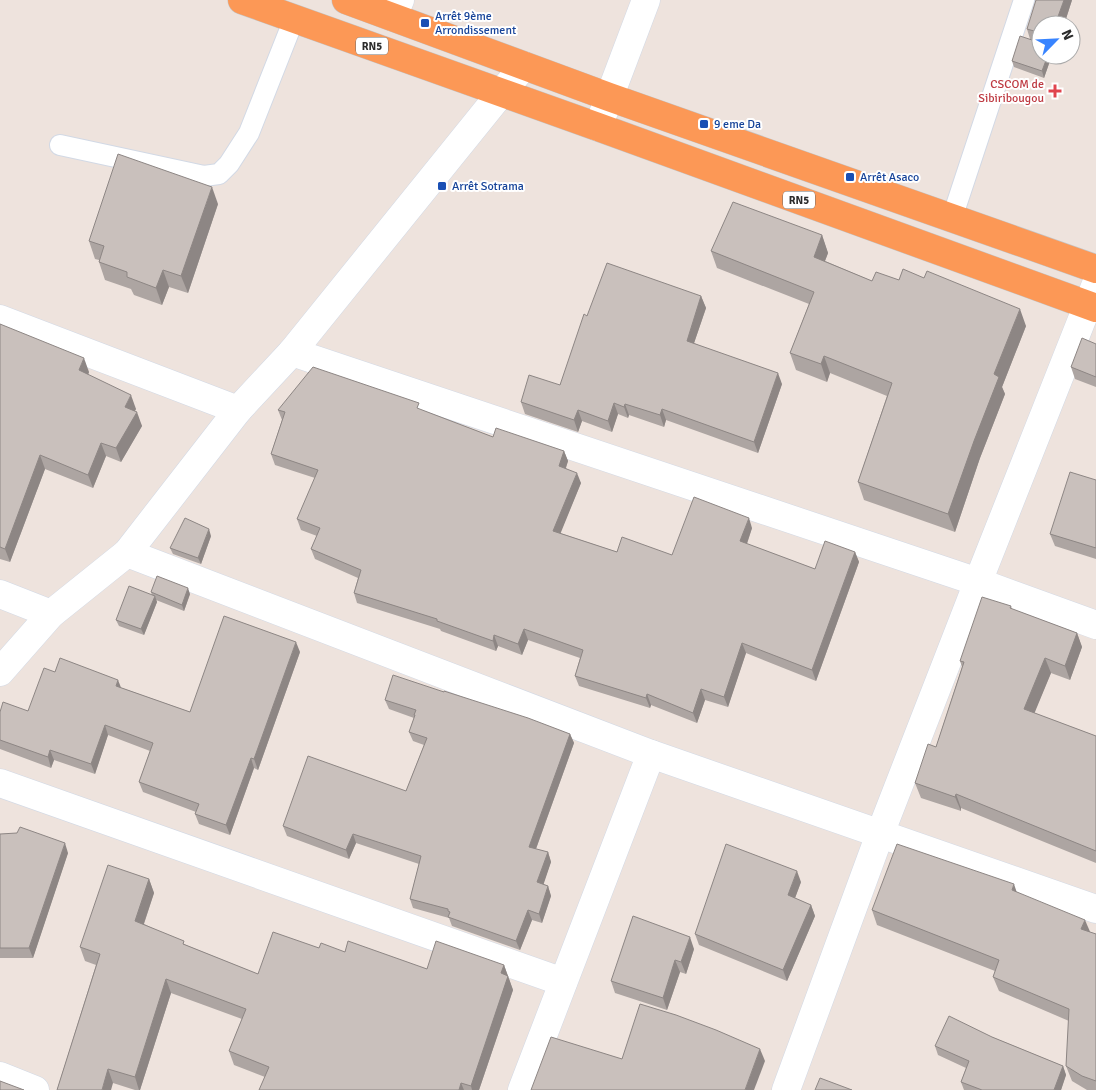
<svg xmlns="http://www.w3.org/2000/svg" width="1096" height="1090" font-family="Signika,sans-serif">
  <rect width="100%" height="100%" fill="#eee3dd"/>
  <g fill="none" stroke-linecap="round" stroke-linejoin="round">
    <g stroke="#d2d9e5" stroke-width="22">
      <g id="service">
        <path d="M60 145 204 176 219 174 229 164 249 133 294 19"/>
        <path d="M952 218 1024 0"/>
      </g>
    </g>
    <g stroke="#d2d9e5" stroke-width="29">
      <g id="minor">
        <path d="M393 17 400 0"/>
        <path d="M598 127 646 0"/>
        <path d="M0 319 238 410"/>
        <path d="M292 352 978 582 1096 625"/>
        <path d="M127 553 651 754 1096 909"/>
        <path d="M0 594 51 614"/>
        <path d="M0 672 51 614 127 553 238 410 292 352 501 93 524 66"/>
        <path d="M0 783 563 982"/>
        <path d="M0 1076 35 1090"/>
        <path d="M522 1090 651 754"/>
        <path d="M786 1090 880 834 978 582 1096 284"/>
      </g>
    </g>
    <g stroke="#c4c4c4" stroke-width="29">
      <g id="trunk">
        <path d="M242 0 598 127 1096 308"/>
        <path d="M346 0 609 97 1096 269"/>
      </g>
    </g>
    <use href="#service" stroke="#fff" stroke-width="20"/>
    <use href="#minor" stroke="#fff" stroke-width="28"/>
    <use href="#trunk" stroke="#fc9856" stroke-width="28"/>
  </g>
  <g fill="#ada5a2">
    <path d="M1072 0 1064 25H1041V55H1052L1044 78 1014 67 1012 61 1030 39 1027 29Z"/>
    <path d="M218 204 188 293 169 287 162 305 134 295 131 289 105 280 99 262V260L95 259 89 241Z"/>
    <path d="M822 235 828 253 825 261 872 281 899 280 1026 326 1002 387 1005 394 980 458 955 532 864 500 858 482 887 396 830 373 827 382 796 370 790 353 809 304 717 268 711 251Z"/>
    <path d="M701 296 706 308 694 343 782 384 758 453 666 420 664 427 629 415 628 418 618 414 612 432 582 421 578 432 525 414 521 402 560 385 587 316Z"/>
    <path d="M0 324 89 372 88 375 136 409 134 411 142 426 121 462 106 456 93 488 45 469 10 562 0 559Z"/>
    <path d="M1096 344V387L1075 379 1071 367Z"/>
    <path d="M278 410H421L493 437 564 451 568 461 566 468 581 483 560 533 617 552 672 555 752 528 747 544 815 569 855 552 859 562 816 681 746 653 728 707 705 700 697 723 651 705 650 708 579 686 575 676 580 658 528 640 522 655 498 646 496 651 441 631 440 629 357 603 354 593 358 578 315 559 311 549 317 536 301 530 297 519 315 478 275 465 271 454 282 420Z"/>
    <path d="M1096 480V559L1055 546 1050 534Z"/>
    <path d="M211 536 201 564 173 554 170 548Z"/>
    <path d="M151 592 190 594 184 611 156 600 157 602 144 635 119 626 116 620 152 595Z"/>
    <path d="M1011 606 1012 609 1077 633 1082 647 1070 680 1051 673 1034 713 1096 736V863L961 808V811L921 798 915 783 936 747 962 667 960 661Z"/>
    <path d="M300 652 258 770 254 768 230 835 199 824 195 814 196 812 143 792 139 782 150 751 108 735 95 774 54 760 51 768 0 749V712L28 711 55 672 122 688 190 712Z"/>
    <path d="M444 692 570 734 574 743 536 849 548 852 551 862 543 884 548 886 551 896 542 923 532 920 520 950 452 926 449 918 413 908 410 899 419 864 356 843 349 859 287 836 283 826 406 791 424 745 413 741 409 732 414 718 389 709 385 700Z"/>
    <path d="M0 834 68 853 33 958H0Z"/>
    <path d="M149 879 154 893 144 924 186 945 258 974 319 948 345 952 427 969 504 965 513 990 479 1090H259L265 1077 234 1065 229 1051 242 1019 171 993 140 1090H135L113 1083 57 1090 96 965 85 961 80 947Z"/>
    <path d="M801 882 795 898 811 905 815 916 787 981 699 945 695 934Z"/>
    <path d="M1017 892 1090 932 1096 934V1090H1087L1072 1081 1066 1066 1069 1021 999 991 993 977 995 971 877 925 872 910Z"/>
    <path d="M694 949 686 974 680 972 667 1010 615 993 611 981Z"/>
    <path d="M992 1037 1063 1066 1066 1075 1061 1090H964L961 1082 966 1068 938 1055 935 1046Z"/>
  </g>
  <g fill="#8d8684">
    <path d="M1064 0H1072L1064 25H1055Z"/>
    <path d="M1048 55H1052L1044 78 1042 71Z"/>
    <path d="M212 187 218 204 188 293 181 276Z"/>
    <path d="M822 235 828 253 820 274 814 257Z"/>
    <path d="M163 270 169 287 162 305 156 288Z"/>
    <path d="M701 296 706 308 691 352 687 341Z"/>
    <path d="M1020 309 1026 326 1002 387 1005 394 980 458 955 532 948 514 994 374Z"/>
    <path d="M824 356 830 373 827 382 821 364Z"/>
    <path d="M84 358 89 372 84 384 79 370Z"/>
    <path d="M778 373 782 384 758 453 754 442Z"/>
    <path d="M131 395 136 409 130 421 125 407Z"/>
    <path d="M614 403 618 414 612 432 608 421Z"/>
    <path d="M625 404 629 415 628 418 624 407Z"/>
    <path d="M662 409 666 420 664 427 660 415Z"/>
    <path d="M578 410 582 421 578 432 574 420Z"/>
    <path d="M137 412 142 426 121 462 116 448Z"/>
    <path d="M101 443 106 456 93 488 88 475Z"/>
    <path d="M564 451 568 461 563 476 559 466Z"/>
    <path d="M40 455 45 469 10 562 5 549Z"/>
    <path d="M577 473 581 483 557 542 553 531Z"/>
    <path d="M749 518 752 528 744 552 740 541Z"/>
    <path d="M209 529 211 536 201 564 198 558Z"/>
    <path d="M855 552 859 562 816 681 812 670Z"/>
    <path d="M188 588 190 594 184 611 182 605Z"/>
    <path d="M155 596 157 602 144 635 141 629Z"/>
    <path d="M524 629 528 640 522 655 518 644Z"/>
    <path d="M1077 633 1082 647 1070 680 1065 666Z"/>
    <path d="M494 635 498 646 496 651 493 641Z"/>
    <path d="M296 642 300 652 258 770 254 759Z"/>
    <path d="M742 643 746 653 728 707 724 697Z"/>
    <path d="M1045 658 1051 673 1030 724 1024 709Z"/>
    <path d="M118 680 122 690 116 686Z"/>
    <path d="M701 689 705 700 697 723 693 713Z"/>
    <path d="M647 694 651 705 650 708 646 698Z"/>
    <path d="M105 725 108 735 95 774 91 764Z"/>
    <path d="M570 734 574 743 533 857 529 847Z"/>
    <path d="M50 750 54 760 51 768 48 757Z"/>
    <path d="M251 758 254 768 230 835 226 825Z"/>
    <path d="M956 794 961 808V811L955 797Z"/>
    <path d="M353 834 356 843 349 859 346 850Z"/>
    <path d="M65 843 68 853 33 958 29 948Z"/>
    <path d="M548 852 551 862 541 892 537 882Z"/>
    <path d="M797 871 801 882 792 906 788 895Z"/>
    <path d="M149 879 154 893 140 935 135 921Z"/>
    <path d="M1014 884 1019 899 1012 890Z"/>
    <path d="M548 886 551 896 542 923 539 914Z"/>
    <path d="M811 905 815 916 787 981 783 970Z"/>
    <path d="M528 910 532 920 520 950 516 941Z"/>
    <path d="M1085 920 1091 934 1081 929Z"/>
    <path d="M690 937 694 949 686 974 681 962Z"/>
    <path d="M675 960 680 972 667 1010 663 998Z"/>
    <path d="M504 965 513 990 479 1090H472L471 1086 501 973Z"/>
    <path d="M166 979 171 993 140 1090H139L135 1077Z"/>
    <path d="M760 1049 765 1061 754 1090H745Z"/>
    <path d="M1063 1066 1066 1075 1061 1090H1054Z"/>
    <path d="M108 1069 113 1083 111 1090H102Z"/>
    <path d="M461 1083 464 1090H459Z"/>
  </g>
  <g fill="#c9c0bc" stroke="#8d8684">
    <path d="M1036 0H1064L1055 25H1041V33L1027 29Z"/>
    <path d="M1020 36 1041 43V55H1048L1042 71 1012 61Z"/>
    <path d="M118 154 212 187 181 276 163 270 156 288 127 277V272L99 262 104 246 89 241Z"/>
    <path d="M733 202 822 235 814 257 872 281 876 272 899 280 903 269 924 278 927 271 1020 309 994 374 999 377 974 441 948 514 858 482 892 383 824 356 821 364 790 353 814 292 711 251Z"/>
    <path d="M607 263 701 296 687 341 778 373 754 442 662 409 660 415 625 404 624 407 614 403 608 421 578 410 574 420 521 402 529 375 560 385 584 314 587 316Z"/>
    <path d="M0 324 84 358 79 370 131 395 125 407 137 412 116 448 101 443 88 475 40 455 5 549 0 547Z"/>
    <path d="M1082 338 1096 344V377L1071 367Z"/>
    <path d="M313 367 419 403 417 408 493 437 496 428 564 451 559 466 577 473 553 531 617 552 622 537 672 555 694 497 749 518 740 541 815 569 825 541 855 552 812 670 742 643 724 697 701 689 693 713 647 694 646 698 575 676 583 650 524 629 518 644 494 635 493 641 437 621V619L354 593 361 570 311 549 320 528 297 519 318 470 271 454 285 412 278 410Z"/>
    <path d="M1070 472 1096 480V548L1050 534Z"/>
    <path d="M185 518 209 529 198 558 170 548Z"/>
    <path d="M157 576 188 588 182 605 151 592Z"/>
    <path d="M129 586 155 596 141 629 116 620Z"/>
    <path d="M982 597 1011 606 1010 608 1077 633 1065 666 1045 658 1024 709 1096 736V851L956 794 955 797 915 783 928 744 936 747 964 662 960 661Z"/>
    <path d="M224 616 296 642 254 759 251 758 226 825 195 814 199 804 139 782 153 743 105 725 91 764 50 750 48 757 0 740V712L3 702 28 711 44 668 55 672 60 658 118 680 116 686 190 712Z"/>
    <path d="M393 675 444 692V691L528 718 570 734 529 847 548 852 537 882 548 886 539 914 528 910 516 941 448 917 450 912 448 911V909L410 899 421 856 353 834 346 850 283 826 308 756 406 791 427 738 409 732 415 715H414L416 710 385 700Z"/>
    <path d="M20 827 65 843 29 948H0V834L17 833Z"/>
    <path d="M726 844 797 871 788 895 811 905 783 970 695 934Z"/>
    <path d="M897 844 1014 884 1012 890 1085 920 1081 929 1096 934V1081L1082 1076 1066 1066 1069 1009 993 977 999 960 872 910Z"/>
    <path d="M108 865 149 879 135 921 184 941 183 944 258 974 273 932 319 948 321 943 345 952 348 941 427 969 436 941 504 965 501 973 508 976 471 1086 461 1083 459 1090H259L269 1067 229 1051 246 1009 166 979 135 1077 108 1069 102 1090H57L100 954 80 947Z"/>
    <path d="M633 916 690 937 681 962 675 960 663 998 611 981Z"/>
    <path d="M640 1004 676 1015 716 1030 760 1049 745 1090H531L551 1037 622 1059Z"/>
    <path d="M949 1016 992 1037 1063 1066 1054 1090H982L961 1082 969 1061 935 1046Z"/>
    <path d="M820 1078 852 1090H815Z"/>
    <path d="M0 1081 24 1090H0Z"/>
  </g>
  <g fill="#1a4fb4" stroke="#fff" stroke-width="2">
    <rect x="420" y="18" width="10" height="10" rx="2.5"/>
    <rect x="699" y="119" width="10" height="10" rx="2.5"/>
    <rect x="845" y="172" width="10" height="10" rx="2.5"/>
    <rect x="437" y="181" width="10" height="10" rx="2.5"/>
  </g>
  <path fill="#e0444e" stroke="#fff" stroke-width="2" d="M1052.5 83.5h5v5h5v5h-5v5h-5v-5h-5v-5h5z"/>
  <g text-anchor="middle" stroke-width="4" stroke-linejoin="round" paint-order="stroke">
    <g fill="#fff" stroke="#6b6b6b" stroke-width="1">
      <rect x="356" y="37.5" width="32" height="17" rx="4"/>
      <rect x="783" y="191.5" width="32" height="17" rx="4"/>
    </g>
    <g font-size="11" font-weight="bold" fill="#2b2b2b">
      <text x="372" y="50">RN5</text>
      <text x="799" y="204">RN5</text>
    </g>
    <g font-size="12" fill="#164399" stroke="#fff" text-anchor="start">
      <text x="435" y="20">Arrêt 9ème<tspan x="435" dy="14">Arrondissement</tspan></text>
      <text x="714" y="128">9 eme Da</text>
      <text x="860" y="181">Arrêt Asaco</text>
      <text x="452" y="190">Arrêt Sotrama</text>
    </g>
    <g font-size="12" fill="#be3a42" stroke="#fff" text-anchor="end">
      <text x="1044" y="88">CSCOM de<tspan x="1044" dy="14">Sibiribougou</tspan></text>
    </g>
  </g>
  <g transform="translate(1056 40) rotate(66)"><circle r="24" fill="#ffffff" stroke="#aaaaaa"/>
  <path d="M0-4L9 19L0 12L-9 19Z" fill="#3884ff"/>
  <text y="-8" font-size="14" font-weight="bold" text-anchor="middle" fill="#2b2b2b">N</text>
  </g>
</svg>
